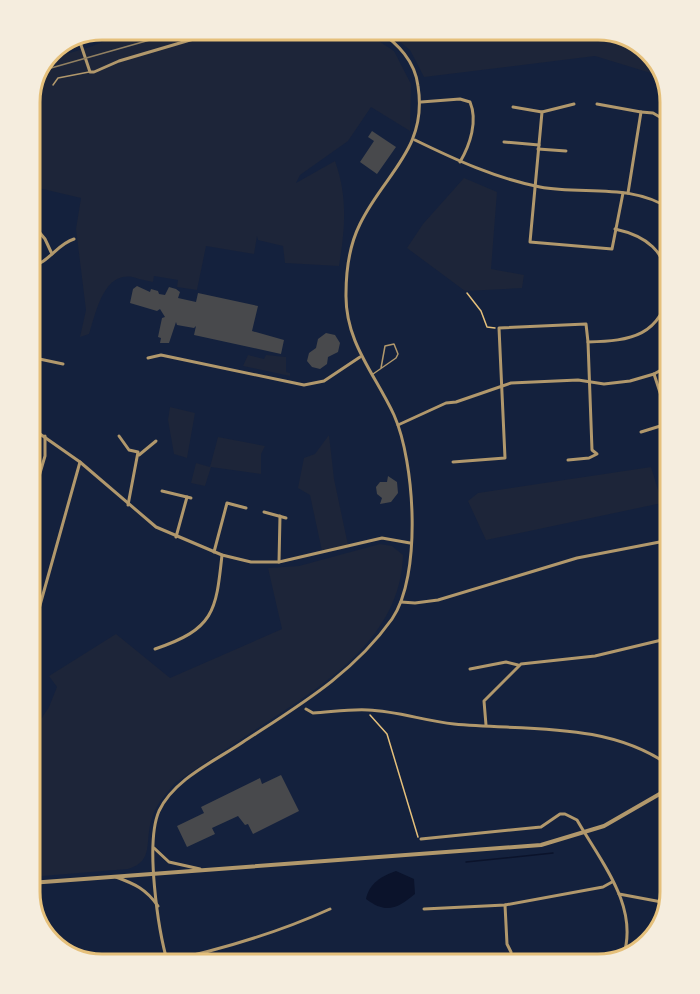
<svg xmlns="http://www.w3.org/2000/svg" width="700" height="994" font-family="'Roboto Condensed',sans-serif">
  <rect width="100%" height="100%" fill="#14213d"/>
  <g fill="#1d2539">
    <path d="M131 30H362L394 51 411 84 410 131 371 107 348 141 300 175 296 183 335 161C348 197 345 229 339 266L285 263 283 246 258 240 257 236 254 254 206 246 197 290 177 287 178 280 154 276 153 282C147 281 140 279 136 278 104 268 96 313 89 334L80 337 86 310 76 229 81 198 30 186V97L49 59 90 47Z"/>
    <path d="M385 30H602L638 42 660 67 664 80 654 74 595 56 424 77 410 50Z"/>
    <path d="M464 178 497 192 491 269 524 275 522 288 465 291 407 248 423 224Z"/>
    <path d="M248 355 264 359 266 355 286 357V372L290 373V376L243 366Z"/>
    <path d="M170 407 195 413 187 458 174 454 168 420Z"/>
    <path d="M329 435 334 479 348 545 322 551 310 495 298 488 304 458 315 454Z"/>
    <path d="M218 437 265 446 261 454V474L211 467 205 486 191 483 196 463 210 467Z"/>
    <path d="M651 467 662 503 486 540 468 501 478 493Z"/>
    <path d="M380 544 392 546 403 555C401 636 328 682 267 722 237 742 206 762 175 783 166 794 156 804 152 818 144 841 155 861 128 869L30 877V736L49 707 57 687 49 676 116 634 170 678 282 629 268 568 299 566Z"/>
  </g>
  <path fill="#0b132b" d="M396 871 414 879 415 894C397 909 386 914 366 899 369 883 382 876 396 871Z"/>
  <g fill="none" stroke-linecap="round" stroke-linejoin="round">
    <path stroke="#0b132b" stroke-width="1.5" d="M466 862 553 853"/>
  </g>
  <g fill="#48494c">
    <path d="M372 131 396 147 377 174 360 162 374 141 368 137Z"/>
    <path d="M137 286 150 292 151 289 158 291 159 294 165 295 169 287 176 289 180 292 178 298 196 302 198 293 258 306 252 331 284 340 281 354 194 335 196 326 194 328 177 325 176 322 169 343H160L161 338 158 337 162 318 165 317 160 309 157 311 130 303 133 289Z"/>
    <path d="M326 333 335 335 340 343 338 352 328 357 327 364 320 369 312 367 307 361 309 353 316 348 318 339Z"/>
    <path d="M388 476 397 482 398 493 391 502 380 504 382 498 377 494 376 487 380 482H387Z"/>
    <path d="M281 775 299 811 253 834 248 824 245 825 238 816 212 828 215 834 187 847 177 826 204 813 201 807 260 778 262 784Z"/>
  </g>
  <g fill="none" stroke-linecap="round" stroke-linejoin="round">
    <g stroke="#e5c07b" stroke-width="1.5">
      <path d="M467 293 481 311 487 327 495 328"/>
      <path d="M370 715 387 734 418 837"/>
      <path d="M515 954 558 964"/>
    </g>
    <g stroke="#b1986c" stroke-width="1.5">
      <path d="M53 85 58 78 89 72"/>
      <path d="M373 374 396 358 398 354 394 344 385 346 381 368"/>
    </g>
    <g stroke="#b1986c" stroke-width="3">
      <path d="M80 42 90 72H94L119 61 224 30"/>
      <path d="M421 102 460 99 470 102C478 121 470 145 460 162"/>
      <path d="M574 104 542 112 530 242 612 249 623 193"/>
      <path d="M597 104 641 112 628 193"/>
      <path d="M513 107 542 112"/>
      <path d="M641 112 653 113 670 123"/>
      <path d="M415 140C456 160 495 178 540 187 583 195 632 183 670 209"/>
      <path d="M504 142 539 145"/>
      <path d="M538 149 566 151"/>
      <path d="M30 221 45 239 52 254"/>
      <path d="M615 229C647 236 665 251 670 284"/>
      <path d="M30 267C49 263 57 244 74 239"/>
      <path d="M30 288 33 266"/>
      <path d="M30 357 63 364"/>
      <path d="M148 358 161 355 304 385 324 381 360 357"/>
      <path d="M398 425 446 403 456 402 511 383 578 380 604 384 630 381 654 374 670 365"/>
      <path d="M30 427 80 462 156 527 222 555 251 562H279L382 538 410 543"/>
      <path d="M641 432 670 423 654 374"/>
      <path d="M119 436 129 450 138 452 128 505"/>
      <path d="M139 455 156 441"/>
      <path d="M568 460 589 458 597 454 592 450 588 342C631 341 661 336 670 288"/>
      <path d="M453 462 505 458 499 328 586 324 588 342"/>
      <path d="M162 491 191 498"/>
      <path d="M30 507 45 456V436"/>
      <path d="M264 512 286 518"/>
      <path d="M176 537 187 497"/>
      <path d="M214 552 227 503 246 508"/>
      <path d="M279 562 280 516"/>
      <path d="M401 602 415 603 438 600 577 558 670 540"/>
      <path d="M30 641 80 462"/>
      <path d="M155 649C214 629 216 612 222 555"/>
      <path d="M470 669 506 662 518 665"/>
      <path d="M306 709 313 713C331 712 350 709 368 710 397 711 425 721 454 724 526 731 608 721 670 766"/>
      <path d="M486 725 484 701 521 664 595 656 670 638"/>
      <path d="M421 839 541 827 560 814H565L577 820C601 862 640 907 623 957"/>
      <path d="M154 848 169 862 200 869"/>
      <path d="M116 877C135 884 146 889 158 906"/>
      <path d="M619 894 667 903"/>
      <path d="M505 905 507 944 511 952"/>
      <path d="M424 909 505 905 603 887 612 882"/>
      <path d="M155 964C216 951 273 935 330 909"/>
      <path d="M168 964C158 930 145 843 159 811 174 779 215 761 243 742 298 706 353 674 392 619 422 576 415 462 394 415 375 374 345 342 346 294 346 270 349 246 360 224 384 174 428 149 418 86 415 61 398 44 378 30"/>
    </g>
    <path stroke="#b1986c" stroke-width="4" d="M30 883 541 845 604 826 670 788"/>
    <path stroke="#e5c07b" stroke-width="4.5" d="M54 49 116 30"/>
    <path stroke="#918062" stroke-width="1.5" d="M44 70 185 30"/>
  </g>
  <path d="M0 0H700V994H0ZM102 40H598A62 62 0 0 1 660 102V892A62 62 0 0 1 598 954H102A62 62 0 0 1 40 892V102A62 62 0 0 1 102 40Z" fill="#f5edde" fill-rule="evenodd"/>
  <path fill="none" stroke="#e5c07b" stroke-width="3" d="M102 40H598A62 62 0 0 1 660 102V892A62 62 0 0 1 598 954H102A62 62 0 0 1 40 892V102A62 62 0 0 1 102 40Z"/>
</svg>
